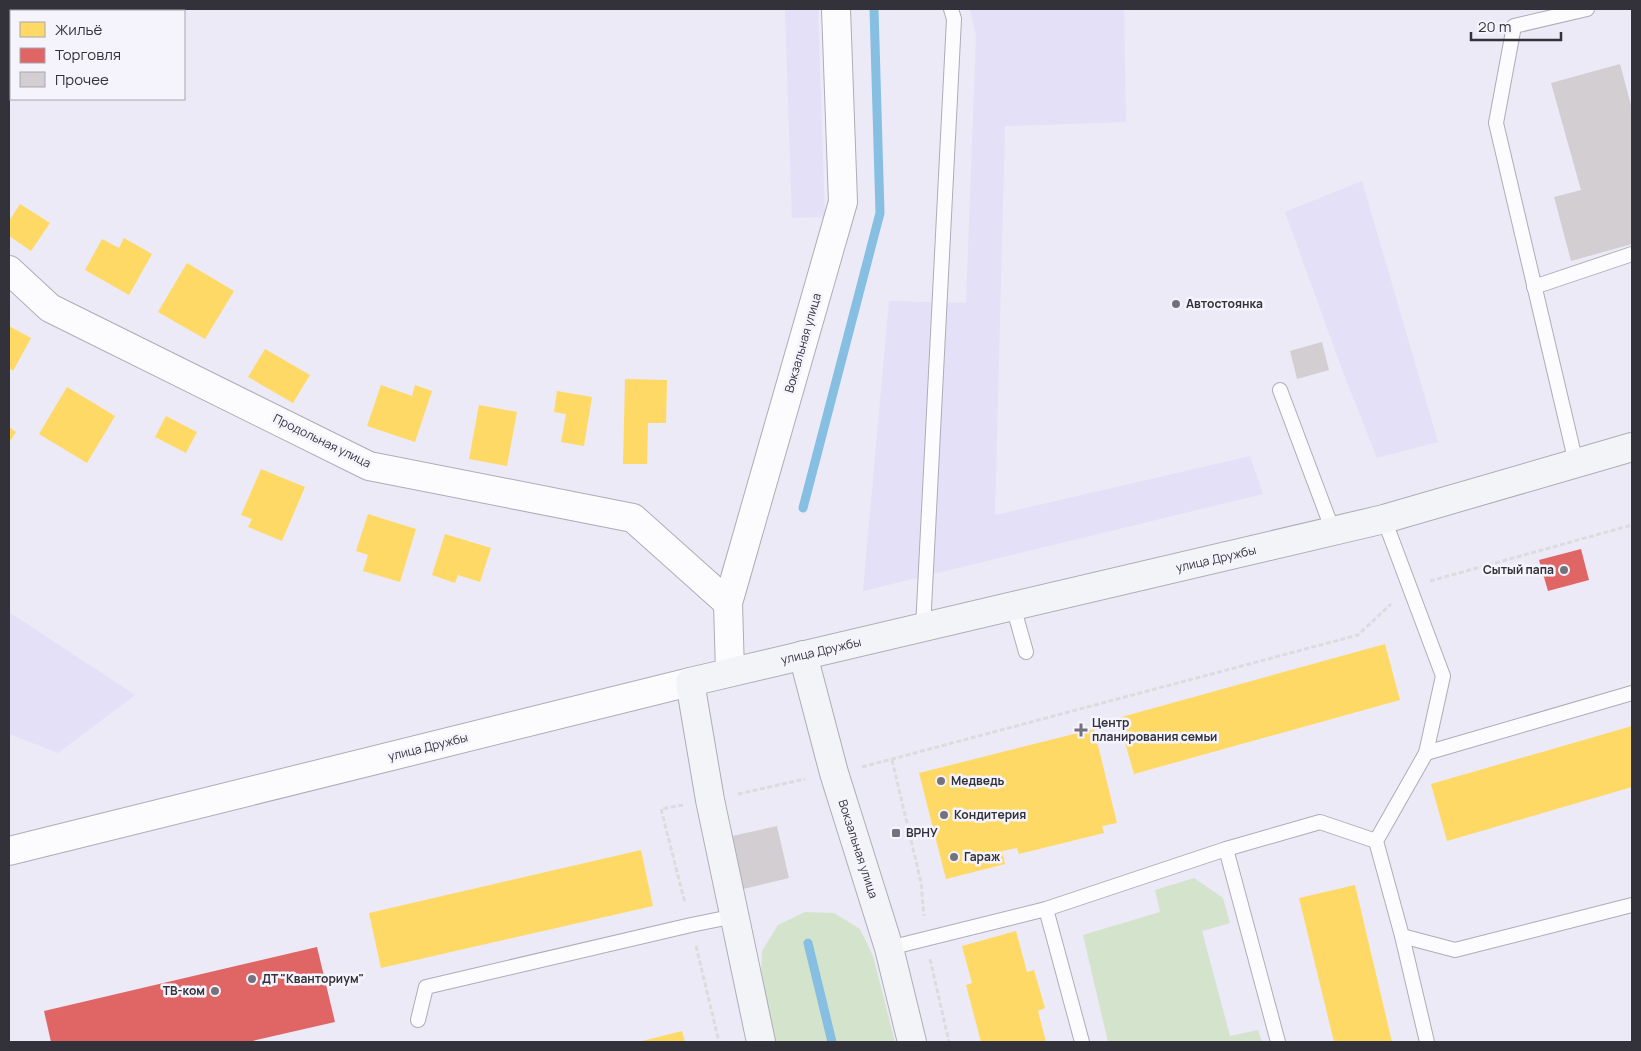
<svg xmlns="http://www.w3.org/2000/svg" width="1641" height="1051" font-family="Manrope,sans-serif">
  <rect width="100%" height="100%" fill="#eceaf6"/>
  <g fill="#e4e0f7">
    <path d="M785 9H818L825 217 792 218Z"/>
    <path d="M970 9H1124L1126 122 1005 126 995 515 1250 456 1263 494 863 591 889 301 966 303 976 36Z"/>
    <path d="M1362 181 1438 442 1377 458 1343 372 1285 212Z"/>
    <path d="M9 612 135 695 58 753 9 734Z"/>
  </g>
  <g fill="#d3e3cc">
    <path d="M1194 878 1223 898 1230 923 1202 931 1230 1036 1258 1030 1262 1042H1108L1083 935 1160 912 1155 890Z"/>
    <path d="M805 912 834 913 860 929 873 956 895 1042H775L761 980 762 951 778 925Z"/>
  </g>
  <g fill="#ffd966">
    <path d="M20 204 50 223 31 251 9 236V221Z"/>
    <path d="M124 238 152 254 129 295 85 270 102 239 119 248Z"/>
    <path d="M187 263 234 291 205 339 158 312Z"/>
    <path d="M9 326 31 338 13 371 9 368Z"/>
    <path d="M265 349 310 375 293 403 248 377Z"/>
    <path d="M625 379 667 380 666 423H648L647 464H623Z"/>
    <path d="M381 385 412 396 415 385 432 391 415 442 367 426Z"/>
    <path d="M67 387 115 416 87 463 39 434Z"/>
    <path d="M557 391 592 397 584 446 561 442 566 414 554 412Z"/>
    <path d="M479 405 517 412 507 466 469 459Z"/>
    <path d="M166 416 197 432 186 453 155 437Z"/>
    <path d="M9 427 16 432 9 443Z"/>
    <path d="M261 469 305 487 282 541 248 527 252 519 241 515Z"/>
    <path d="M368 514 416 529 400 582 363 571 368 555 356 551Z"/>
    <path d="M445 534 491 548 480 582 458 575 455 583 432 575Z"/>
    <path d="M1385 644 1400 700 1134 774 1118 718Z"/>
    <path d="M1632 726V787L1447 841 1431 784Z"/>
    <path d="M1094 729 1117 823 1102 826 1104 833 1019 854 1017 848 1002 851 1005 864 946 879 919 773Z"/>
    <path d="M641 850 653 906 381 968 369 913Z"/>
    <path d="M1355 885 1392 1042H1334L1299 898Z"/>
    <path d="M1016 931 1027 972 1034 970 1045 1008 1038 1011 1046 1042H981L966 985 972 983 962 946Z"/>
    <path d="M682 1031 685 1042H638Z"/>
  </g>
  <g fill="#e06666">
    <path d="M1581 549 1589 580 1548 591 1539 560Z"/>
    <path d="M317 947 335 1022 248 1042H51L44 1011Z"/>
  </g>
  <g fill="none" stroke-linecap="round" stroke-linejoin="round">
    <g stroke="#86bfe2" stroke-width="9">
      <path d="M803 508 880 213 874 9"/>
      <path d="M808 943 832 1042"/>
    </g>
  </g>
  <g fill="#d3ced1">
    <path d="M1620 64 1632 109V244L1571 261 1554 197 1581 190 1551 83Z"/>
    <path d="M1322 342 1329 370 1297 379 1290 351Z"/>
    <path d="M777 826 789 878 735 891 723 838Z"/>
  </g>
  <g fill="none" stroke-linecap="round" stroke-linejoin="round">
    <g stroke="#aeacb6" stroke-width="16">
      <g id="lane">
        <path d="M1534 287 1632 254"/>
        <path d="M1280 390 1333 531"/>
        <path d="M1576 463 1496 123 1514 26 1587 9"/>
        <path d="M1384 519 1443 676 1426 753 1376 841 1402 936 1455 950 1632 905"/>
        <path d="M1013 606 1026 652"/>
        <path d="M923 628 954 19 951 9"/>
        <path d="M1426 753 1632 693"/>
        <path d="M1226 849 1278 1042"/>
        <path d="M1046 909 1082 1042"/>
        <path d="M1402 936 1427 1042"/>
        <path d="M889 948 1046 909 1226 849 1320 822 1376 841"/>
        <path d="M418 1020 426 987 691 925 735 916"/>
      </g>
    </g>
    <g stroke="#aeacb6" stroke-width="30">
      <g id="street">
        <path d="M9 270 50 308 369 466 633 518 728 603"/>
        <path d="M730 672 728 603 843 202 836 9"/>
        <path d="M9 851 690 682"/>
      </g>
    </g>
    <g stroke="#aeacb6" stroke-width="30">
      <g id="secondary">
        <path d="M803 655 834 773 889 948 912 1042"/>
        <path d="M761 1042 710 800 690 682 1384 519 1632 447"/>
      </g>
    </g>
    <g stroke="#dcdcdf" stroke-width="3" stroke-dasharray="5 2.5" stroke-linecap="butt">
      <path d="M1430 581 1632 525"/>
      <path d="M892 760 921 882 924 916"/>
      <path d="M862 767 1358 635 1391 604"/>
      <path d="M738 794 805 779"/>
      <path d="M683 805 661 809 685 903"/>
      <path d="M696 946 719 1042"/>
      <path d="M930 959 949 1042"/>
    </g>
    <use href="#lane" stroke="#fcfcfe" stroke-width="14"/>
    <use href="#street" stroke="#fcfcfe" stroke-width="28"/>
    <use href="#secondary" stroke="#f3f4f8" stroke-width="28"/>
  </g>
  <g fill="#74727c" stroke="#f5f4fd" stroke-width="2">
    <circle cx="1176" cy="304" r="5"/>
    <circle cx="1564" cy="570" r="5"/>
    <path d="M1078.5 722.5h5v5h5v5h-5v5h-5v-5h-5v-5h5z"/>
    <circle cx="941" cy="781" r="5"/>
    <circle cx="944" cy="815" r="5"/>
    <rect x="891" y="828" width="10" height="10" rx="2.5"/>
    <circle cx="954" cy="857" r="5"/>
    <circle cx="252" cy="979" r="5"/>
    <circle cx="215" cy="991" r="5"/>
  </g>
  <g text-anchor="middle" stroke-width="5" stroke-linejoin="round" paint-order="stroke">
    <g font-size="12" font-weight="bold" fill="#33323b" stroke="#f5f4fd" text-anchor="start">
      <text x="1186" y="308">Автостоянка</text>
      <text x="1554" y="574" text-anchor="end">Сытый папа</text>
      <text x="1092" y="727">Центр<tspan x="1092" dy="14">планирования семьи</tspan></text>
      <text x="951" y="785">Медведь</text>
      <text x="954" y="819">Кондитерия</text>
      <text x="906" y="837">ВРНУ</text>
      <text x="964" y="861">Гараж</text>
      <text x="262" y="983">ДТ "Кванториум"</text>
      <text x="205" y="995" text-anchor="end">ТВ-ком</text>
    </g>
    <g font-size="12" fill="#33323b" stroke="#f5f4fd">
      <text transform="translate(803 343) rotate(-74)" y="4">Вокзальная улица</text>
      <text transform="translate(322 441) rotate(26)" y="4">Продольная улица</text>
      <text transform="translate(1216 559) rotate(-13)" y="4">улица Дружбы</text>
      <text transform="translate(821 651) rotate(-13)" y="4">улица Дружбы</text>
      <text transform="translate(428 747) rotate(-14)" y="4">улица Дружбы</text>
      <text transform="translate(858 849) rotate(72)" y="4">Вокзальная улица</text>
    </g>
  </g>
  <rect width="1641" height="1051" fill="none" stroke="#33323b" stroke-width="20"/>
  <rect x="10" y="10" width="175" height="90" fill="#f5f4fd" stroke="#a7a6af"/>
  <rect x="20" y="22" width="25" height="15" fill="#ffd966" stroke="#a7a6af"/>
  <text x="55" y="35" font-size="15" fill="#33323b">Жильё</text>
  <rect x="20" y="48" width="25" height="15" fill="#e06666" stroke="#a7a6af"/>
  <text x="55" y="60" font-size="15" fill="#33323b">Торговля</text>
  <rect x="20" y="72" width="25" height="15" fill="#d3ced1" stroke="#a7a6af"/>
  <text x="55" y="85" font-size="15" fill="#33323b">Прочее</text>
  <path d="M1471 32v8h90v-8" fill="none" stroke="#33323b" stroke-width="2.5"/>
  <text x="1478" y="32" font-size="15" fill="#33323b" stroke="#f5f4fd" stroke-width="4" paint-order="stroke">20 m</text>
</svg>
